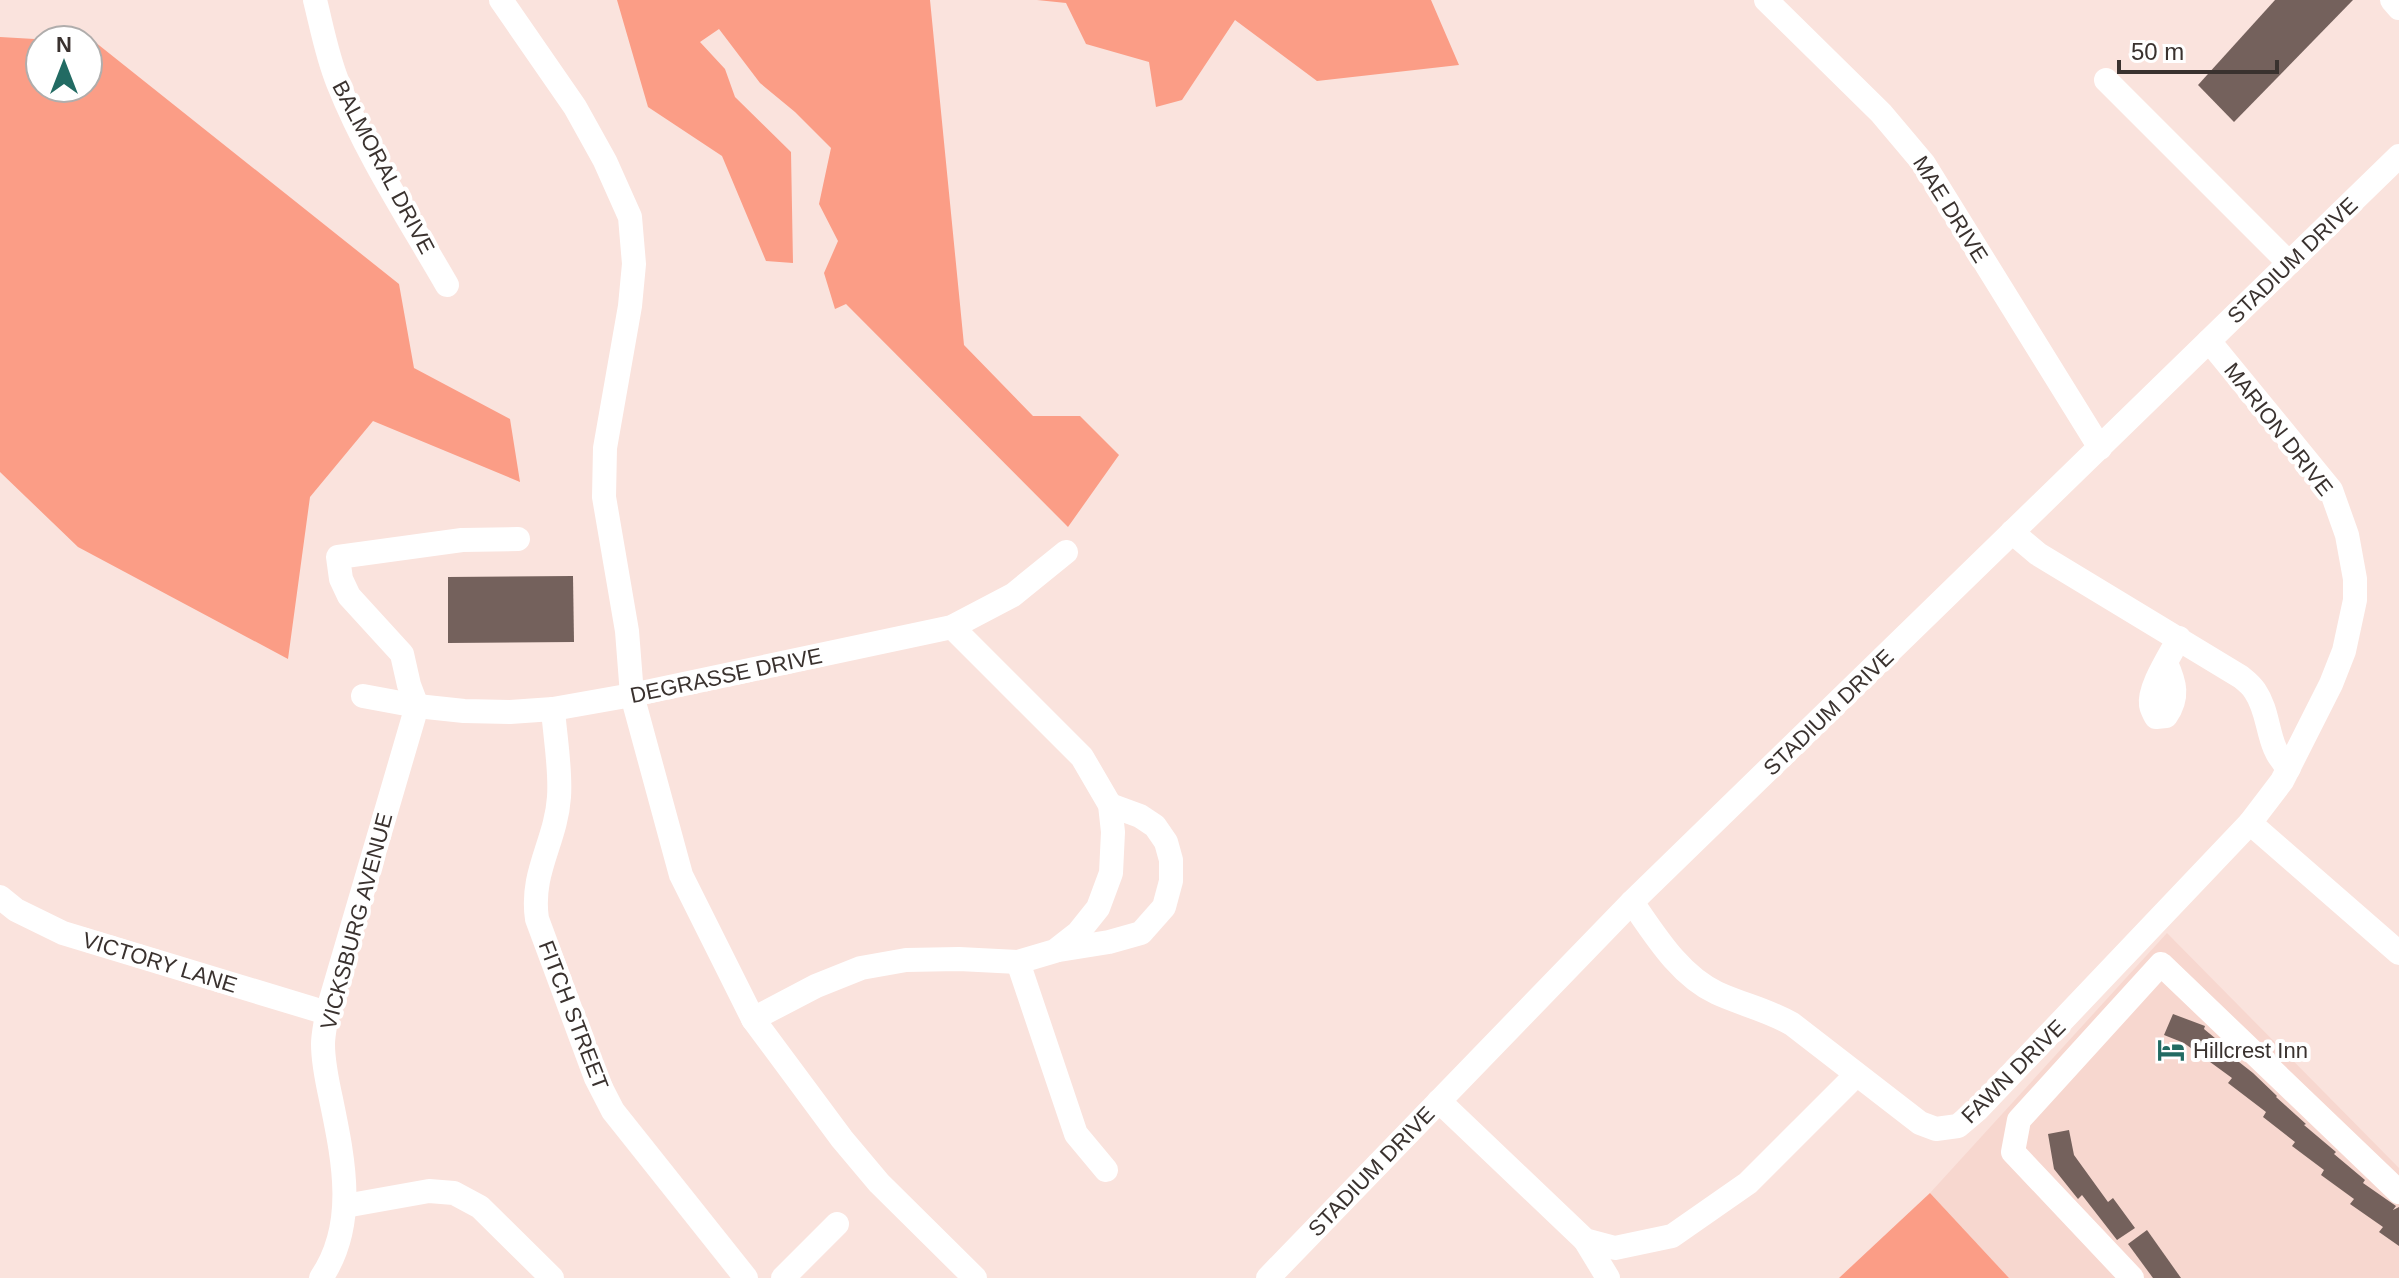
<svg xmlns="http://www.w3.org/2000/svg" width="2399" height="1278" font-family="Arial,sans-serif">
  <rect width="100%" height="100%" fill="#fae3dd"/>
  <path fill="#f7d7cf" d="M2167 933 2399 1168V1278H2009L1930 1193Z"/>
  <g fill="#fb9d86">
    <path d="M617 0H930L964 345 1033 416H1080L1119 455 1068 527 846 304 835 309 824 273 838 241 819 204 831 148 795 112 760 83 719 29 700 42 725 69 735 97 791 152 793 263 766 261 722 156 648 107Z"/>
    <path d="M1037 0H1431L1459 65 1317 81 1235 20 1182 100 1156 107 1149 62 1086 44 1066 3Z"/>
    <path d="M0 37 52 40H40V88H88V42H95L399 284 414 368 510 419 520 482 373 421 310 497 288 659 78 547 0 472Z"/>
    <path d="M1930 1193 2009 1278H1839Z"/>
  </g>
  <g fill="#74615c">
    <path d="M2275 0H2353L2234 122 2198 85Z"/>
    <path d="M573 576 574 642 448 643V577Z"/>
    <path d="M2173 1014 2205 1026 2204 1029 2227 1048 2225 1051 2253 1073 2277 1096 2276 1097 2306 1124 2304 1125 2336 1152 2334 1154 2365 1180 2363 1183 2396 1206 2393 1210 2399 1207V1246L2379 1232 2383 1227 2350 1204 2354 1199 2321 1175 2324 1170 2292 1146 2295 1142 2263 1117 2266 1112 2228 1083 2232 1078 2184 1043 2164 1035Z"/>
    <path d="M2069 1130 2074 1155 2108 1202 2113 1198 2135 1228 2117 1240 2082 1195 2078 1199 2054 1169 2048 1134Z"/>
    <path d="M2147 1230 2181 1278H2153L2128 1244Z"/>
  </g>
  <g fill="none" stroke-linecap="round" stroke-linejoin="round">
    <g stroke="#fff" stroke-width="24">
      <path d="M315 0C322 28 327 56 338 83 366 154 409 219 447 285"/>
      <path d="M501 0 575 107 605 161 630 217 634 264 630 306 605 448 604 497 627 631 632 695 681 875 753 1019 842 1139 879 1183 975 1278"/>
      <path d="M1766 0 1881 113 1924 164 2100 448"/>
      <path d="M2392 0 2399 8"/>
      <path d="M2106 80 2289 263"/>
      <path d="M2209 341 2331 490 2347 535 2355 579V600L2344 651 2331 684 2282 781 2250 823 2399 953"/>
      <path d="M2012 532 2038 554 2241 677C2246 681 2252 686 2255 691 2272 716 2265 747 2289 768"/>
      <path d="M2166 663C2175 683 2179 697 2166 716L2156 717C2155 716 2151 707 2151 705 2148 688 2171 654 2179 638"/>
      <path d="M363 696 417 706 464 711 510 712 553 709 632 695 952 627 1013 595 1066 552"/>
      <path d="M553 709C555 737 561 769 559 797 556 842 530 872 537 919L596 1078 613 1111 746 1278"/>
      <path d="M0 897 16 910 63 933 327 1013"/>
      <path d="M1632 902C1655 935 1679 975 1717 993 1743 1005 1766 1009 1792 1024L1920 1123 1936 1129 1958 1126 1978 1109 2250 823"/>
      <path d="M1059 950 1109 942 1141 933 1164 907 1171 881V860L1166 842 1155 826 1140 816 1110 805"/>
      <path d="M1018 962 1076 1134 1106 1170"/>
      <path d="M753 1019 816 986 861 968 906 960 959 959 1018 962 1055 951 1078 933 1098 908 1111 873 1113 832 1110 805 1082 757 952 627"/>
      <path d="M1439 1101 1585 1240 1615 1248 1672 1236 1748 1183 1856 1075"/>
      <path d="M345 1206 429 1191 454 1193 480 1207 552 1278"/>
      <path d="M1585 1240 1608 1278"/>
      <path d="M321 1278C358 1224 343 1158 331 1099 327 1081 323 1062 323 1044 323 1034 326 1023 327 1013L417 706 409 685 402 654 349 596 341 579 338 557 462 540 518 539"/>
      <path d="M783 1278 837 1224"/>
      <path d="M1268 1278 1632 902 2399 156"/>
      <path d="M2132 1278 2013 1152 2019 1120 2161 964 2399 1192"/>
    </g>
  </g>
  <defs>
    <g id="hotel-bare" transform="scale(2.16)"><path d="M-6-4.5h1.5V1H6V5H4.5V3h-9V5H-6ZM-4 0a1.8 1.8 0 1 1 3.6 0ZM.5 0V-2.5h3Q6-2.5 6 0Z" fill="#226b63" stroke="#fff" stroke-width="2.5" paint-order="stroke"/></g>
  </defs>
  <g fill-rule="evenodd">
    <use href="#hotel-bare" x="2171" y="1050"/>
  </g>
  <g text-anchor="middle" stroke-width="8" stroke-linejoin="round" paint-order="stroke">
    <g font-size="22" fill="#3a322f" stroke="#fff">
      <text transform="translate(384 167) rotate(62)" y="8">BALMORAL DRIVE</text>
      <text transform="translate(1951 209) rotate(58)" y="8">MAE DRIVE</text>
      <text transform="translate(2292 260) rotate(-44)" y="8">STADIUM DRIVE</text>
      <text transform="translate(2279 429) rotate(52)" y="8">MARION DRIVE</text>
      <text transform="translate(726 675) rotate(-12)" y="8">DEGRASSE DRIVE</text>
      <text transform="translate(1828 712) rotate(-44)" y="8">STADIUM DRIVE</text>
      <text transform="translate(356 921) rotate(-75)" y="8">VICKSBURG AVENUE</text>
      <text transform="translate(160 962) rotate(17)" y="8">VICTORY LANE</text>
      <text transform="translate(574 1015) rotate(69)" y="8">FITCH STREET</text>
      <text transform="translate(2013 1071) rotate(-45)" y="8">FAWN DRIVE</text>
      <text transform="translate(1371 1171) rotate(-46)" y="8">STADIUM DRIVE</text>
    </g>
    <g font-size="22" fill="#3a322f" stroke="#fff" text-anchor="start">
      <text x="2193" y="1058">Hillcrest Inn</text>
    </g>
  </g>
  <g transform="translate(64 64)"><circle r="38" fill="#ffffff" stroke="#b0adac" stroke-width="2"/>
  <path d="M0-6L14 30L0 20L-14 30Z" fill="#226b63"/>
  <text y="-12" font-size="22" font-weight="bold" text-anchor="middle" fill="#3a322f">N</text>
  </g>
  <path d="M2119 60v12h158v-12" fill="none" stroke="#3a322f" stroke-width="4"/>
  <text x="2131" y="60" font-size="24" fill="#3a322f" stroke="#ffffff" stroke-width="6" paint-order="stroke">50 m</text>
</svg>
